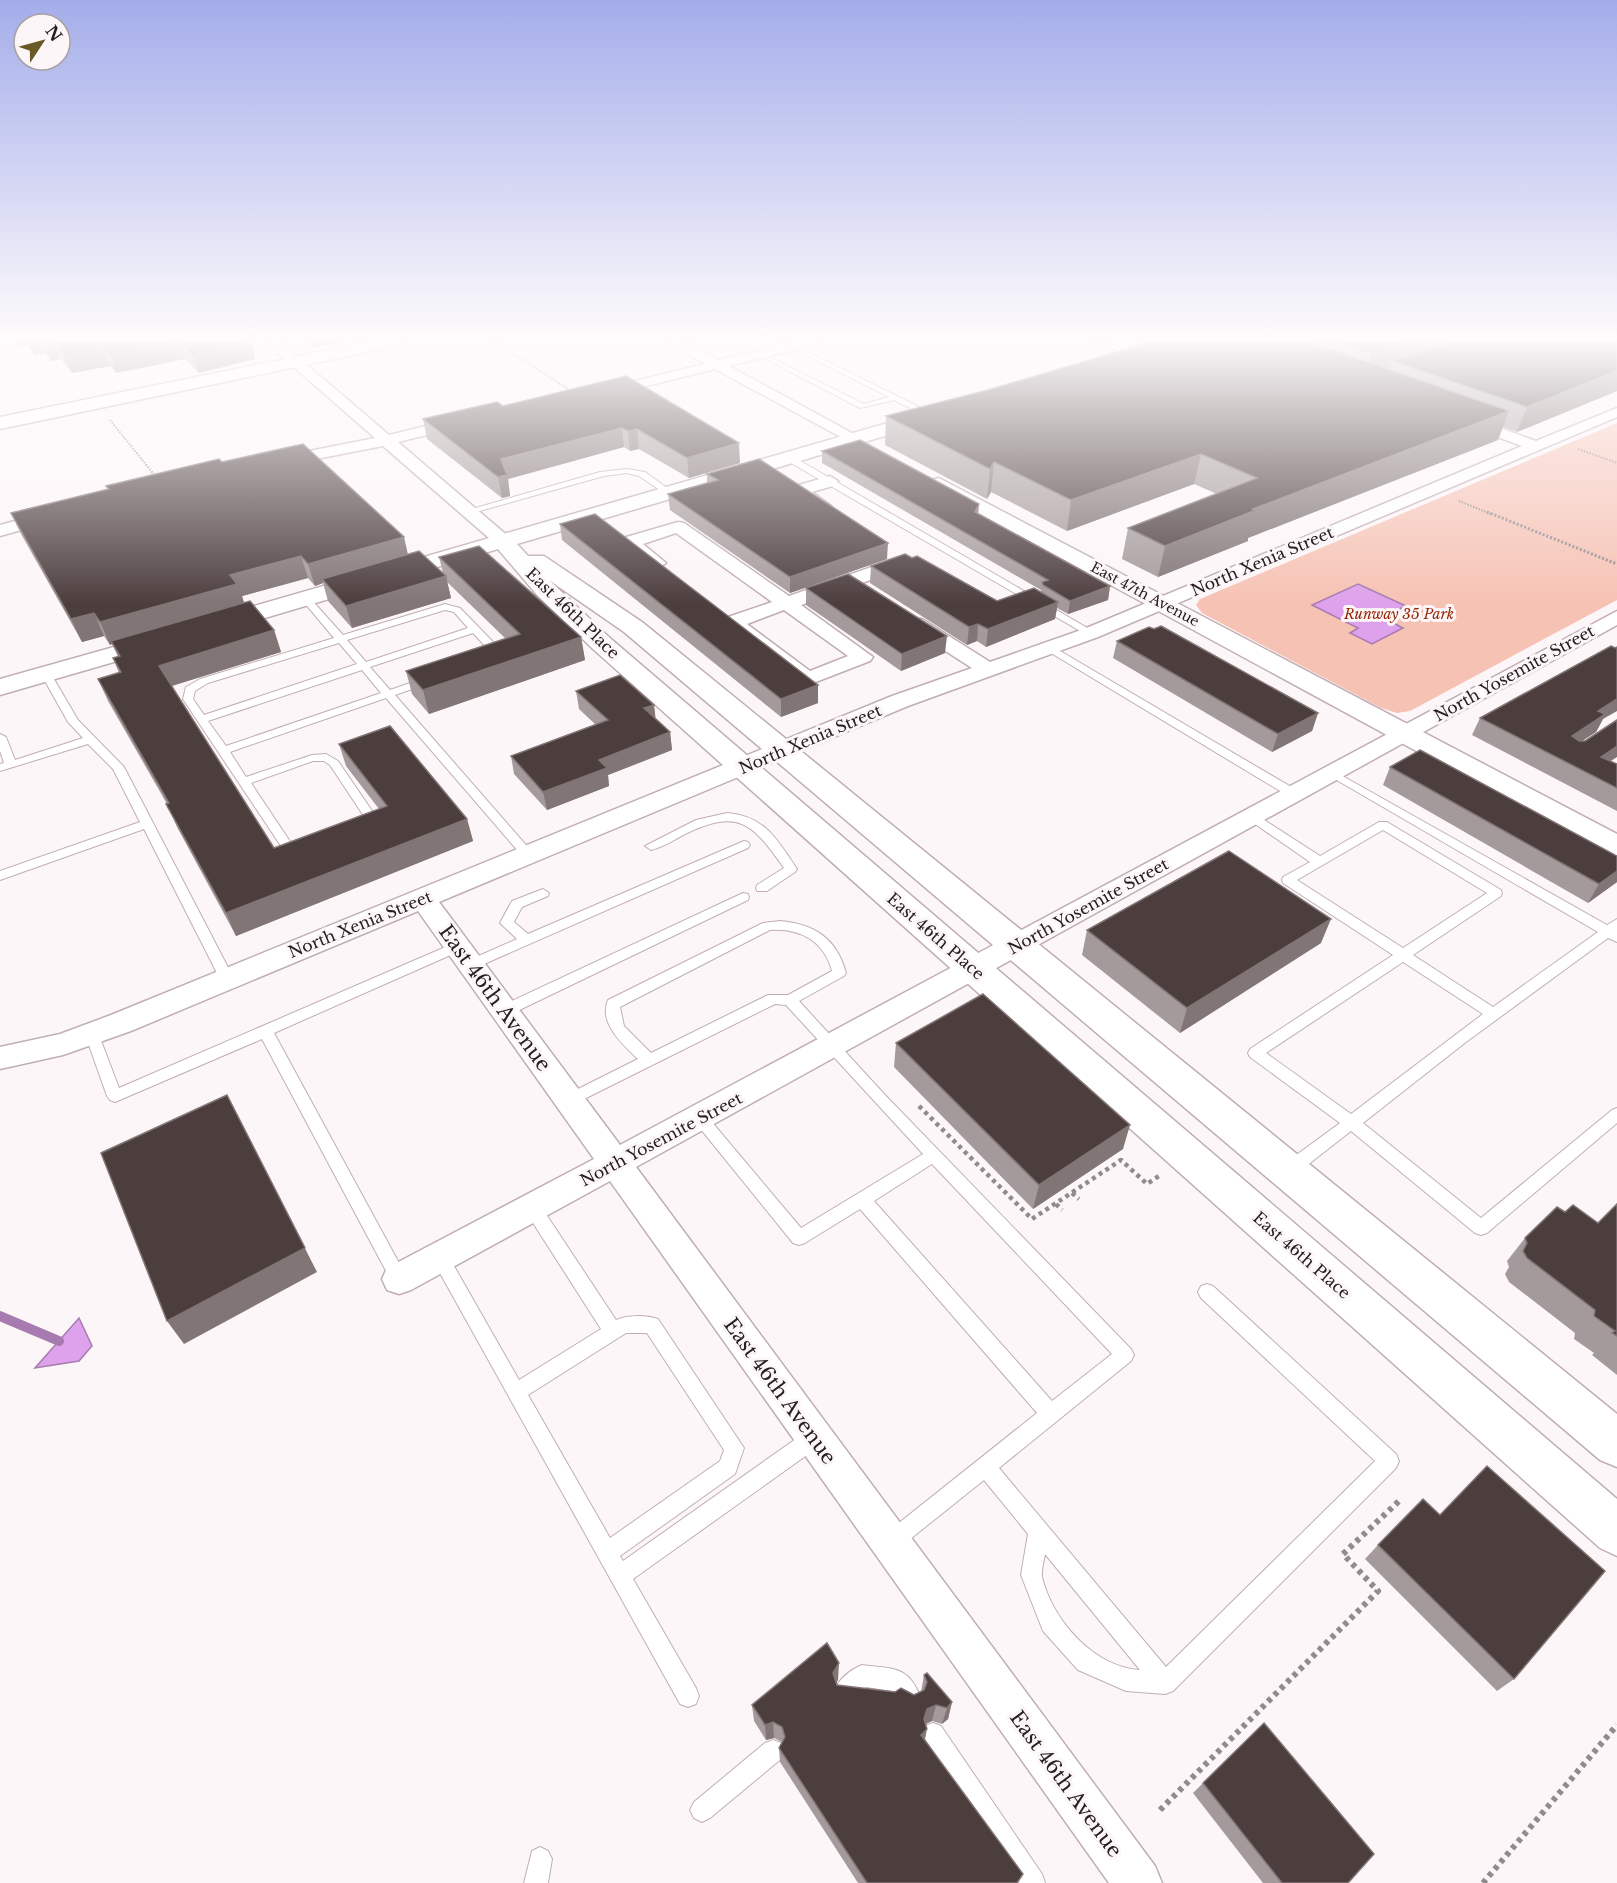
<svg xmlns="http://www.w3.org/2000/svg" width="1617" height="1883" font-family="'Libre Baskerville',serif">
  <rect width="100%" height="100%" fill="#fdf6f8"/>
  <path fill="#f6c2b4" d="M1617 423V600L1410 711 1397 713 1381 708 1202 613 1196 605 1200 599Z"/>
  <g fill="#dea2ec" stroke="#a77baf" stroke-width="1.5">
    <path d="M1358 584 1406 606 1382 617 1403 628 1372 644 1350 633 1358 628 1312 605Z"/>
    <path d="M79 1318 92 1346 79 1361 35 1368Z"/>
  </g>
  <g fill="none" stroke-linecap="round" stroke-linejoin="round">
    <path stroke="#a77baf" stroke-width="10" d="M0 1316 59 1341"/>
    <g stroke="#c0aeb4" stroke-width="2">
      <g id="lane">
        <path d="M1094 341H1103L1139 356 1134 357Z"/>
        <path d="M790 345H794L937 416 930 418 894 400 860 408 756 354 761 353 864 404 889 397 790 347Z"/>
        <path d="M786 456H792L1096 633 1095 635H1087L786 460Z"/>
        <path d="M627 469 645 472 674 493 667 495 639 476 627 473 604 476 469 514 465 511 600 472Z"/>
        <path d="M303 597H309L343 635 445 604 460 608 496 645 497 657 488 661 484 660 483 658 488 654 487 648 473 633 370 667 390 690 424 678H432V682L395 695 532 852 534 855 532 858H524L386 698 230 752 246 777 312 755 326 754 338 761 383 827 381 830H373L330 765 324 761H313L251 783 301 858 299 861H291L183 699 186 687 200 679 334 638 303 601ZM445 610 454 612 468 628 366 662 347 640ZM339 643 357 664 204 715 193 699 195 691 208 683ZM362 670 381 693 226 746 208 721Z"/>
        <path d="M1050 645 1298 791 1300 794 1294 798 1290 797 1046 650V646Z"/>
        <path d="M46 671 51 674 78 720 124 767 234 979 232 983 227 984 220 979 144 829 0 880V871L140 822 113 769 88 744 0 771V764L4 763 0 751V734L6 737 15 760 83 738 68 722 41 674Z"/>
        <path d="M1332 770 1607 925 1617 919V942L1608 938 1466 1042 1363 1123 1481 1218 1612 1110 1617 1108V1123L1487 1233 1481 1235 1475 1233 1351 1131 1296 1174 1290 1176 1284 1174 1282 1169 1284 1164 1340 1123 1250 1057 1248 1053 1250 1049 1393 955 1283 883 1282 880 1283 877 1310 862 1245 817 1251 813 1255 814 1320 856 1379 822H1387L1501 890 1502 893 1501 896 1413 955 1493 1007 1598 932 1328 775 1326 773 1328 771ZM1383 830 1487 893 1403 948 1297 880ZM1403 962 1483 1014 1351 1114 1266 1053Z"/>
        <path d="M727 813C764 816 776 838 795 866L797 869 795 872 767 891H757L756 888 757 885 784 868C752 823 739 808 685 834 674 840 663 847 651 850L645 846 696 820Z"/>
        <path d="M744 841 748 842 750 845 748 848 475 968H465L463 965 465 962 517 939 500 923 512 901 543 889 549 893 548 896 522 907 514 922 528 934Z"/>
        <path d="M743 893 748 894 749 897 748 900 509 1015H499L497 1011 499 1007Z"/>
        <path d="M780 921C815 924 837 939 846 973L844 976 799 1001 885 1095 1131 1349 1134 1355 1131 1361 999 1468 1166 1667 1375 1461 1201 1298 1198 1292 1201 1286 1207 1284 1213 1286 1396 1454 1399 1461 1396 1468 1173 1691 1165 1694 1126 1691 1078 1670 1043 1631 1021 1575 1028 1534 984 1480 899 1548 892 1551 885 1548 882 1541 885 1534 1037 1413 860 1209 805 1243 799 1245 793 1243 695 1122 692 1118 695 1114 700 1112 705 1114 801 1228 923 1154 786 1005 775 1004 574 1104 569 1106 564 1104 561 1100 564 1096 638 1059C624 1046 598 1023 608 1000L763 923ZM770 930C800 928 824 941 832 971L788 995H768L651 1053 624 1026 620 1007ZM932 1164 1112 1354 1052 1401 874 1201ZM1045 1554 1140 1670C1094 1667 1053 1621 1042 1577 1041 1570 1044 1561 1045 1554Z"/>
        <path d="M457 942 464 947 462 950 274 1033 405 1274 408 1279 405 1284 399 1287 393 1284 262 1039 115 1102 110 1100 107 1096 85 1034 87 1030H97L119 1088Z"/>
        <path d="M532 1200 538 1202 616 1320C627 1315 646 1315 658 1319L744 1448 735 1474 620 1556 623 1561 807 1431 814 1429 821 1431 824 1438 821 1445 633 1579 696 1688 699 1696 696 1704 688 1707 680 1704 431 1257 434 1252 440 1249 446 1252 519 1380 601 1329 526 1212 524 1207 526 1202ZM626 1333H647L724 1450 720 1461 610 1538 528 1395Z"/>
        <path d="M862 1665C893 1669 908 1665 921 1698L918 1706 910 1709 902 1706 892 1691 866 1687 853 1699 845 1702 837 1699 834 1691C839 1679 850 1670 862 1665Z"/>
        <path d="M933 1723 941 1726 1042 1874 1045 1883H1019L925 1742 922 1734 925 1726Z"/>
        <path d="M773 1740 781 1743 784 1751 781 1759 710 1818 702 1822 694 1818 690 1810 694 1802 765 1743Z"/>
        <path d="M540 1847 548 1851 552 1859 548 1883H524L532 1851Z"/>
      </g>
    </g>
    <g stroke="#c0aeb4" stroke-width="3">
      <g id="street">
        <path d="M264 341H279L389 435 459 418 464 420 467 423 464 426 398 442 509 537 512 541 509 545H497L383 446 280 466 274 464 272 461 274 458 375 438Z"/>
        <path d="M666 341H683L719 360 797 341H820L818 344 729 366 863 439 860 442H850L715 369 602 397 597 396 595 393 597 390 705 364Z"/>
        <path d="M1617 408V417L1098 637 908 706 439 902 620 1145 1617 611V625L636 1167 1155 1866 1162 1883H1109L610 1181 411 1290 399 1294 387 1290 382 1279 387 1268 594 1159 418 911 131 1031 63 1055 0 1069V1047L60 1034 111 1015 892 696 972 668 908 627 905 623 908 619H922L990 662 1084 629 1522 446 1460 423 1457 420 1460 417H1470L1536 441Z"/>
        <path d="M830 476 838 481 836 485 812 492 831 506 828 510H816L790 491 792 487Z"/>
        <path d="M51 511 60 516 57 520 0 536V525Z"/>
        <path d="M678 522 684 523 789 596 900 557 906 556 915 561 912 565 801 605 873 657 870 661 808 685 801 683 722 622 725 618 772 602 676 533 643 544 666 563 657 569 651 567 620 542 623 538ZM784 610 848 656 810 671 747 624Z"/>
      </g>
    </g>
    <g stroke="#c0aeb4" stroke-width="3">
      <g id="secondary">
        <path d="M373 341H404L396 346 0 429V417Z"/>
        <path d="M929 411 938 417 936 421 517 544 528 556H544L642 622 1617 1414V1467L1600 1460 624 632 549 580 611 639 1617 1499V1556L1600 1548 593 649 537 595 498 549 224 630 215 632 206 630 203 625 206 620Z"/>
        <path d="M939 478 1617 834V857L1606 854 932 488 929 484 932 480Z"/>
        <path d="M160 634 169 636 172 641 169 646 0 695V679Z"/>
      </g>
    </g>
    <g stroke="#928b8d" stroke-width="2" stroke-dasharray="1.5 1.5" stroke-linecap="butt">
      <path d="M493 341 573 392"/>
      <path d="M110 420 156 477"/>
      <path d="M1578 449 1617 463"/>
      <path d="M1459 501 1491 514"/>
    </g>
    <path stroke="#928b8d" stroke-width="3" stroke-dasharray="2 2" stroke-linecap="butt" d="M1487 512 1617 564"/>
    <g stroke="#928b8d" stroke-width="4.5" stroke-dasharray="4 4" stroke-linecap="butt">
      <path d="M919 1106 1032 1219 1121 1160 1147 1184 1162 1174"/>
      <path d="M1072 1193 1079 1199"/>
      <path d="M1056 1204 1062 1210"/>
    </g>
    <g stroke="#928b8d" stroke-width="6" stroke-dasharray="4.5 4.5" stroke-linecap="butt">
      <path d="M1160 1810 1378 1591 1343 1554 1399 1501"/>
      <path d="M1483 1883 1617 1725"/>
    </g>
    <use href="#lane" fill="#fff" fill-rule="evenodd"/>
    <use href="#street" fill="#fff" fill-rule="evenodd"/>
    <use href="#secondary" fill="#fff" fill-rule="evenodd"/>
  </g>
  <g fill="#a59a9b">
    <path d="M16 341H252L255 359 199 373 185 359 116 373 110 366 72 373 61 359 51 361 45 353 34 355 27 345 20 347Z"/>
    <path d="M304 341H347L313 348Z"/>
    <path d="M1154 341H1617V391L1517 432 1503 427 1498 440 1248 538V541L1158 577 1122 559 1128 528 1217 494 1194 484 1067 531 991 492 987 499 885 445 886 416 988 390Z"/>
    <path d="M626 376 740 463 689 478 639 449 630 451 624 447 508 479 510 496 502 498 427 439 423 419 503 406Z"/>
    <path d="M822 451 978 514 1110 586 1108 600 1068 614 1057 608 1055 619 986 647 977 641 967 645 870 583 871 566 912 558 997 601 1041 592V590L822 463Z"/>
    <path d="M222 462 408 554 443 573 439 557 581 637 585 660 429 714 412 694 406 671 505 638 447 582 451 598 352 628 328 601 323 583 315 586 308 578 242 596 244 603 274 630 281 652 172 686 274 848 379 809 346 766 339 744 467 819 473 841 236 936 177 827 167 804 108 701 98 679 119 673 113 658 118 657 112 644 110 645 104 636 82 642 21 534 11 513 108 489 106 486Z"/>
    <path d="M707 474 887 559 790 593 670 510 668 494 707 483Z"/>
    <path d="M560 524 818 685V703L781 717 562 540Z"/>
    <path d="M806 588 945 653 901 671 806 605Z"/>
    <path d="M1117 641 1318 713 1312 731 1272 752 1113 658Z"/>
    <path d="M576 691 654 705 655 718 670 732 672 750 608 775 609 786 547 810 514 774 511 756 596 725 579 709Z"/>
    <path d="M1480 718 1603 719 1596 732 1582 741 1611 761 1617 764V811L1472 735Z"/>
    <path d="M1390 767 1617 856V882L1588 903 1383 785Z"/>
    <path d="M1087 930 1321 943 1180 1033 1082 955Z"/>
    <path d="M896 1043 1123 1149 1033 1209 894 1067Z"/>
    <path d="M1617 1203V1375L1592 1355 1594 1353 1574 1339 1575 1333 1509 1282 1505 1274 1509 1267 1507 1261 1525 1238 1565 1212 1598 1223Z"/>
    <path d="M1378 1545 1514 1679 1497 1691 1365 1559Z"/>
    <path d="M924 1675 952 1702 948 1719 942 1724 932 1721 926 1724 925 1739 1018 1883H858L780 1762 779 1748 782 1742 774 1738 766 1740 754 1721 752 1705 838 1680 836 1683 837 1685 914 1695 921 1692Z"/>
    <path d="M1203 1783 1348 1883H1263L1193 1793Z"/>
  </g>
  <g fill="#827576">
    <path d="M18 341H26L27 345 20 347Z"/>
    <path d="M28 341H41L45 353 34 355Z"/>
    <path d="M250 341H252L255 359 199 373 193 355Z"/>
    <path d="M311 341H347L313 348Z"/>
    <path d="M1411 341H1473L1392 361 1390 369 1364 378 1371 354Z"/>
    <path d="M54 342 61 359 51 361 44 343Z"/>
    <path d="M179 342 185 359 116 373 110 355Z"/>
    <path d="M104 348 110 366 72 373 65 356Z"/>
    <path d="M1617 371V391L1517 432 1527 407Z"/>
    <path d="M1509 411 1498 440 1248 538V541L1158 577 1165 546 1253 509Z"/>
    <path d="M622 428 624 447 508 479 510 496 502 498 498 477 501 459Z"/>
    <path d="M637 429 639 449 630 451 628 431Z"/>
    <path d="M739 443 740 463 689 478 687 458Z"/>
    <path d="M1201 454 1194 484 1067 531 1071 500Z"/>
    <path d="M994 462 991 492 987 499 990 469Z"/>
    <path d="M979 504 978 516 975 512Z"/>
    <path d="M404 537 409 559 322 579 323 583 315 586 308 564Z"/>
    <path d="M888 543 887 559 790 593V577Z"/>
    <path d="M301 556 308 578 242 596 245 606 111 641 112 644 110 645 100 622 230 575Z"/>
    <path d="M446 576 451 598 352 628 346 606Z"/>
    <path d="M1110 586 1108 600 1068 614 1070 601Z"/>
    <path d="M1058 602 1055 619 986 647 988 629Z"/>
    <path d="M94 613 104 636 82 642 71 619Z"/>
    <path d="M978 624 977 641 967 645 969 627Z"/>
    <path d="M274 630 281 652 168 687 159 666Z"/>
    <path d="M947 636 945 653 901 671 902 654Z"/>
    <path d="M581 637 585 660 429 714 423 690Z"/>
    <path d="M818 685V703L781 717V699Z"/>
    <path d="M1617 699V711L1603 719 1596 732 1563 753 1572 736 1598 711Z"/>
    <path d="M654 705 656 722 644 708Z"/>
    <path d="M1318 713 1312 731 1272 752 1278 734Z"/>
    <path d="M670 732 672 750 608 775 609 786 547 810 543 792 599 760Z"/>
    <path d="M1617 746V757L1591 774 1601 757Z"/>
    <path d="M467 819 473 841 236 936 226 913Z"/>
    <path d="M1617 871V882L1588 903 1599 884Z"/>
    <path d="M1331 919 1321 943 1180 1033 1187 1008Z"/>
    <path d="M239 1119 317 1272 184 1344 167 1321Z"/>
    <path d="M1130 1125 1123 1149 1033 1209 1039 1185Z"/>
    <path d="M839 1663 838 1680 832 1690 833 1673Z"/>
    <path d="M952 1702 948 1719 942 1724 947 1708Z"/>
    <path d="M936 1705 932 1721 923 1725 927 1709Z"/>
    <path d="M773 1722 774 1738 766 1740 765 1725Z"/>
    <path d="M927 1729 924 1744 921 1735Z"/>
  </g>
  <g fill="#4d3e3e" stroke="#827576" stroke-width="1.5">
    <path d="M42 341H250V342L193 355 179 342 110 355 104 348 65 356 54 342 44 343Z"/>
    <path d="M1154 341H1307L1509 411 1253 509 1256 510 1165 546 1128 528 1257 478 1201 454 1071 500 994 462 990 469 886 416 988 390Z"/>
    <path d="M1332 341H1411L1371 354Z"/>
    <path d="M1453 341H1617V371L1527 407 1392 361Z"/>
    <path d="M626 376 739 443 687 458 637 429 628 431 622 428 501 459 507 475 498 477 423 419 497 402 503 406Z"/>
    <path d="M860 440 979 504 975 512 1110 586 1070 601 1043 585 1042 582 1048 580 822 451Z"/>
    <path d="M303 444 404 537 308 564 301 556 230 575 237 584 100 622 94 613 71 619 11 513 109 489 106 486 219 459 222 462Z"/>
    <path d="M759 459 888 543 790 577 668 494 718 480 707 474Z"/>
    <path d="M595 514 818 685 781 699 560 524Z"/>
    <path d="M479 546 581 637 423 690 406 671 520 634 439 557Z"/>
    <path d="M419 551 446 576 346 606 322 579Z"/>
    <path d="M905 554 912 558 917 556 997 601 1034 588 1058 602 988 629 978 624 969 627 871 566Z"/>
    <path d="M848 574 947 636 902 654 806 588Z"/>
    <path d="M250 601 274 630 159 666 274 848 387 806 339 744 390 726 467 819 226 913 166 804 169 803 98 679 121 672 113 658 120 656 111 641Z"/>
    <path d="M1161 626 1318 713 1278 734 1117 641 1149 627 1154 629Z"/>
    <path d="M1611 646 1615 648 1617 647V699L1598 711 1605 714 1572 736 1579 741H1585L1617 720V746L1601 757 1617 764V788L1480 718Z"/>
    <path d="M620 675 654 705 644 708 670 732 599 760 607 768 543 792 511 756 608 720 576 691Z"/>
    <path d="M1420 750 1617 856V871L1599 884 1390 767Z"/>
    <path d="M1229 851 1331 919 1187 1008 1087 930Z"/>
    <path d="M983 994 1130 1125 1039 1185 896 1043Z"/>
    <path d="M227 1095 305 1248 167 1321 101 1153Z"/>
    <path d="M1617 1204V1336L1612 1333 1615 1331 1594 1316 1595 1310 1527 1258 1523 1251 1527 1243 1525 1238 1557 1207 1565 1212 1573 1205 1598 1223Z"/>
    <path d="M1487 1466 1605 1571 1514 1679 1378 1545 1423 1499 1440 1515Z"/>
    <path d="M827 1643 839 1663 833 1673 837 1685 895 1692 901 1688 914 1695 924 1690 927 1682 924 1675 927 1673 952 1702 947 1708 936 1705 927 1709 924 1719 927 1729 921 1735 1023 1874 1017 1883H867L779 1748 785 1737 782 1727 773 1722 765 1725 752 1705Z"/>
    <path d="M1264 1723 1374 1854 1348 1883H1282L1203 1783Z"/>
  </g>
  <linearGradient id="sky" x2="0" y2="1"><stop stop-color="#a4adea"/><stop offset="0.56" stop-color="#fefbfc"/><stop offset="1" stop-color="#fefbfc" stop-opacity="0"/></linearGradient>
  <rect width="1617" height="604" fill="url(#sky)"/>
  <g text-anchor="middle" stroke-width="6" stroke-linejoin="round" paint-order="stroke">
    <g font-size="14" fill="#272022" stroke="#fdf6f8">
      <text transform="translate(1145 594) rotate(28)" y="5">East 47th Avenue</text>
    </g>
    <g font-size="14" font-style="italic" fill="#952707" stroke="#fdf6f8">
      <text x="1399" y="619">Runway 35 Park</text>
    </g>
    <g font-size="16" fill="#272022" stroke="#fdf6f8">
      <text transform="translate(1262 561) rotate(-23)" y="6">North Xenia Street</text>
      <text transform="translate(573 613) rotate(44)" y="6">East 46th Place</text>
      <text transform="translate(1514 673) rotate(-29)" y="6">North Yosemite Street</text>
      <text transform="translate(810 739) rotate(-23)" y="6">North Xenia Street</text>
      <text transform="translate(1088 906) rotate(-29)" y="6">North Yosemite Street</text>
      <text transform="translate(360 924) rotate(-22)" y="6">North Xenia Street</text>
      <text transform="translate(936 936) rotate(41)" y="6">East 46th Place</text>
      <text transform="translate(661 1139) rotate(-28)" y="6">North Yosemite Street</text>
      <text transform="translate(1302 1255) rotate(41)" y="6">East 46th Place</text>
    </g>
    <g font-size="20" fill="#272022" stroke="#fdf6f8">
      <text transform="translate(495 998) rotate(54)" y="7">East 46th Avenue</text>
      <text transform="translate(780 1391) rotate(54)" y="7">East 46th Avenue</text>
      <text transform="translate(1066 1784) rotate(54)" y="7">East 46th Avenue</text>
    </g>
  </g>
  <g transform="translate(42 42) rotate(54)"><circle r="28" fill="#fdf6f8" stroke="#a7a0a2" stroke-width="1.5"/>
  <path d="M0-4.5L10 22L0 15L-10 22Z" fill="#695926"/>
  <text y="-9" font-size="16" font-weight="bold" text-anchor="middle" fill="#272022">N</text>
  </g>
</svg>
